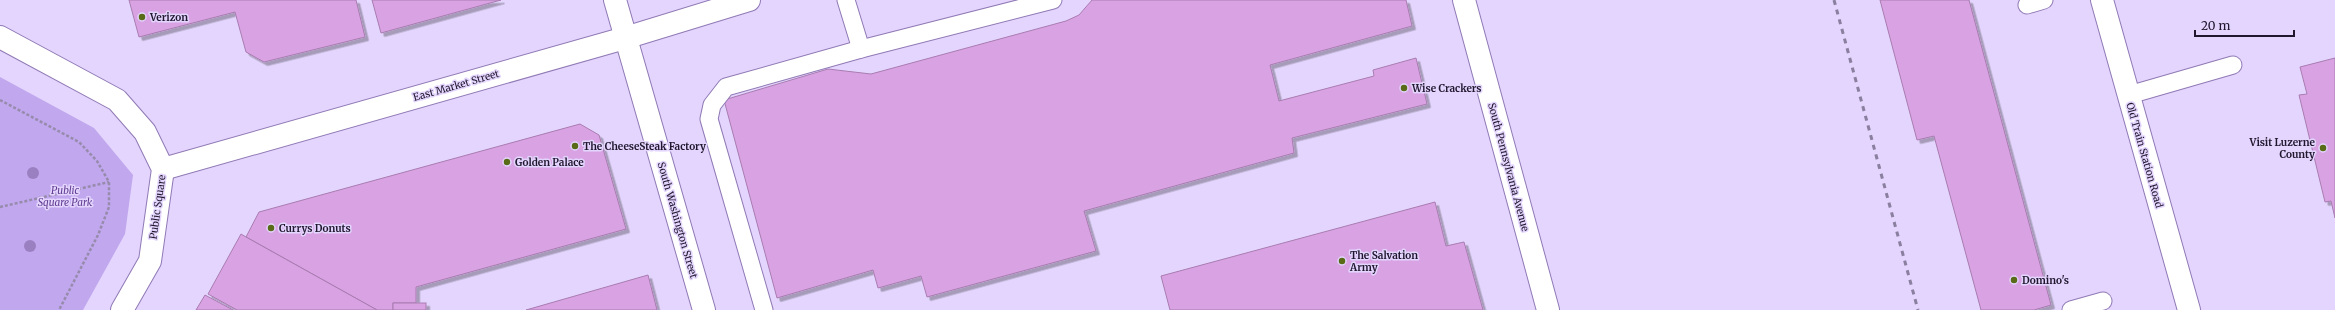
<svg xmlns="http://www.w3.org/2000/svg" width="2335" height="310" font-family="Merriweather,serif">
  <defs>
    <filter id="shadow"><feDropShadow dx="3.5" dy="3.5" stdDeviation="0" flood-color="#0004"/></filter>
  </defs>
  <rect width="100%" height="100%" fill="#e3d5fd"/>
  <path fill="#c1a7ee" d="M0 77 94 128 133 175 125 234 83 310H0Z"/>
  <g fill="#d9a3e3" stroke="#a97cb1" filter="url(#shadow)">
    <path d="M129 0H356L365 37 264 62 246 52 235 12 139 37Z"/>
    <path d="M372 0H501L381 33Z"/>
    <path d="M1092 0H1406L1412 26 1270 65 1279 101 1374 76 1373 70 1416 58 1427 104 1292 138 1294 153 1084 211 1096 251 927 297 921 276 878 288 873 270 777 298 724 100 828 69 871 74 1066 21 1079 15Z"/>
    <path d="M1880 0H1969L2051 305 2034 310H1981L1934 136 1917 140Z"/>
    <path d="M2335 58V218L2331 201 2325 202 2299 95 2307 94 2300 67Z"/>
    <path d="M580 124 599 135 626 229 416 287V303H393V310H377L246 237 259 212Z"/>
    <path d="M1435 202 1446 246 1464 242 1483 310H1170L1161 276Z"/>
    <path d="M241 234 246 237 377 310H237L208 294Z"/>
    <path d="M648 275 657 310H526Z"/>
    <path d="M205 295 233 310H196Z"/>
    <rect x="393" y="303" width="33" height="7"/>
  </g>
  <g fill="none" stroke-linecap="round" stroke-linejoin="round">
    <g stroke="#9079b5" stroke-width="19">
      <g id="lane">
        <path d="M846 0 861 49"/>
        <path d="M2027 5 2044 0"/>
        <path d="M2129 95 2233 65"/>
        <path d="M764 310 709 119 712 105 726 87 861 49 1053 0"/>
        <path d="M2071 310 2103 301"/>
      </g>
    </g>
    <g stroke="#9079b5" stroke-width="24">
      <path id="street" d="M2102 0 2189 310"/>
    </g>
    <g stroke="#9079b5" stroke-width="24">
      <g id="secondary">
        <path d="M615 0 704 310"/>
        <path d="M1464 0 1548 310"/>
        <path d="M0 37 117 100 145 132 163 169 150 261 122 310"/>
        <path d="M163 169 625 38 749 0"/>
      </g>
    </g>
    <g stroke="#978bac" stroke-width="2.5" stroke-dasharray="3 2" stroke-linecap="butt">
      <path d="M0 100 79 142 97 161 109 182V207L98 235 59 310"/>
      <path d="M0 207 109 182"/>
    </g>
    <use href="#lane" stroke="#fff" stroke-width="17"/>
    <use href="#street" stroke="#fff" stroke-width="22"/>
    <use href="#secondary" stroke="#fff" stroke-width="22"/>
    <path stroke="#8b7fa0" stroke-width="3" stroke-dasharray="5 5" stroke-linecap="butt" d="M1834 0 1918 310"/>
  </g>
  <g fill="#9b80c1">
    <circle cx="33" cy="173" r="6"/>
    <circle cx="30" cy="246" r="6"/>
  </g>
  <g fill="#596b17" stroke="#e3d5fd" stroke-width="1.5">
    <circle cx="142" cy="17" r="4"/>
    <circle cx="1404" cy="88" r="4"/>
    <circle cx="575" cy="146" r="4"/>
    <circle cx="2323" cy="148" r="4"/>
    <circle cx="507" cy="162" r="4"/>
    <circle cx="271" cy="228" r="4"/>
    <circle cx="1342" cy="261" r="4"/>
    <circle cx="2014" cy="280" r="4"/>
  </g>
  <g text-anchor="middle" stroke-width="3" stroke-linejoin="round" paint-order="stroke">
    <g font-size="10" font-weight="bold" fill="#20172e" stroke="#e3d5fd" text-anchor="start">
      <text x="150" y="21">Verizon</text>
      <text x="1412" y="92">Wise Crackers</text>
      <text x="2315" y="146" text-anchor="end">Visit Luzerne<tspan x="2315" dy="12">County</tspan></text>
      <text x="583" y="150">The CheeseSteak Factory</text>
      <text x="515" y="166">Golden Palace</text>
      <text x="279" y="232">Currys Donuts</text>
      <text x="1350" y="259">The Salvation<tspan x="1350" dy="12">Army</tspan></text>
      <text x="2022" y="284">Domino's</text>
    </g>
    <g font-size="10" fill="#20172e" stroke="#e3d5fd">
      <text transform="translate(456 85) rotate(-16)" y="4">East Market Street</text>
      <text transform="translate(2145 155) rotate(74)" y="4">Old Train Station Road</text>
      <text transform="translate(1509 167) rotate(75)" y="4">South Pennsylvania Avenue</text>
      <text transform="translate(157 207) rotate(-82)" y="4">Public Square</text>
      <text transform="translate(678 220) rotate(74)" y="4">South Washington Street</text>
    </g>
    <g font-size="10" font-style="italic" fill="#603b90" stroke="#e3d5fd">
      <text x="65" y="194">Public<tspan x="65" dy="12">Square Park</tspan></text>
    </g>
  </g>
  <path d="M2195 30v6h99v-6" fill="none" stroke="#20172e" stroke-width="2"/>
  <text x="2201" y="30" font-size="12" fill="#20172e" stroke="#e3d5fd" stroke-width="3" paint-order="stroke">20 m</text>
</svg>
